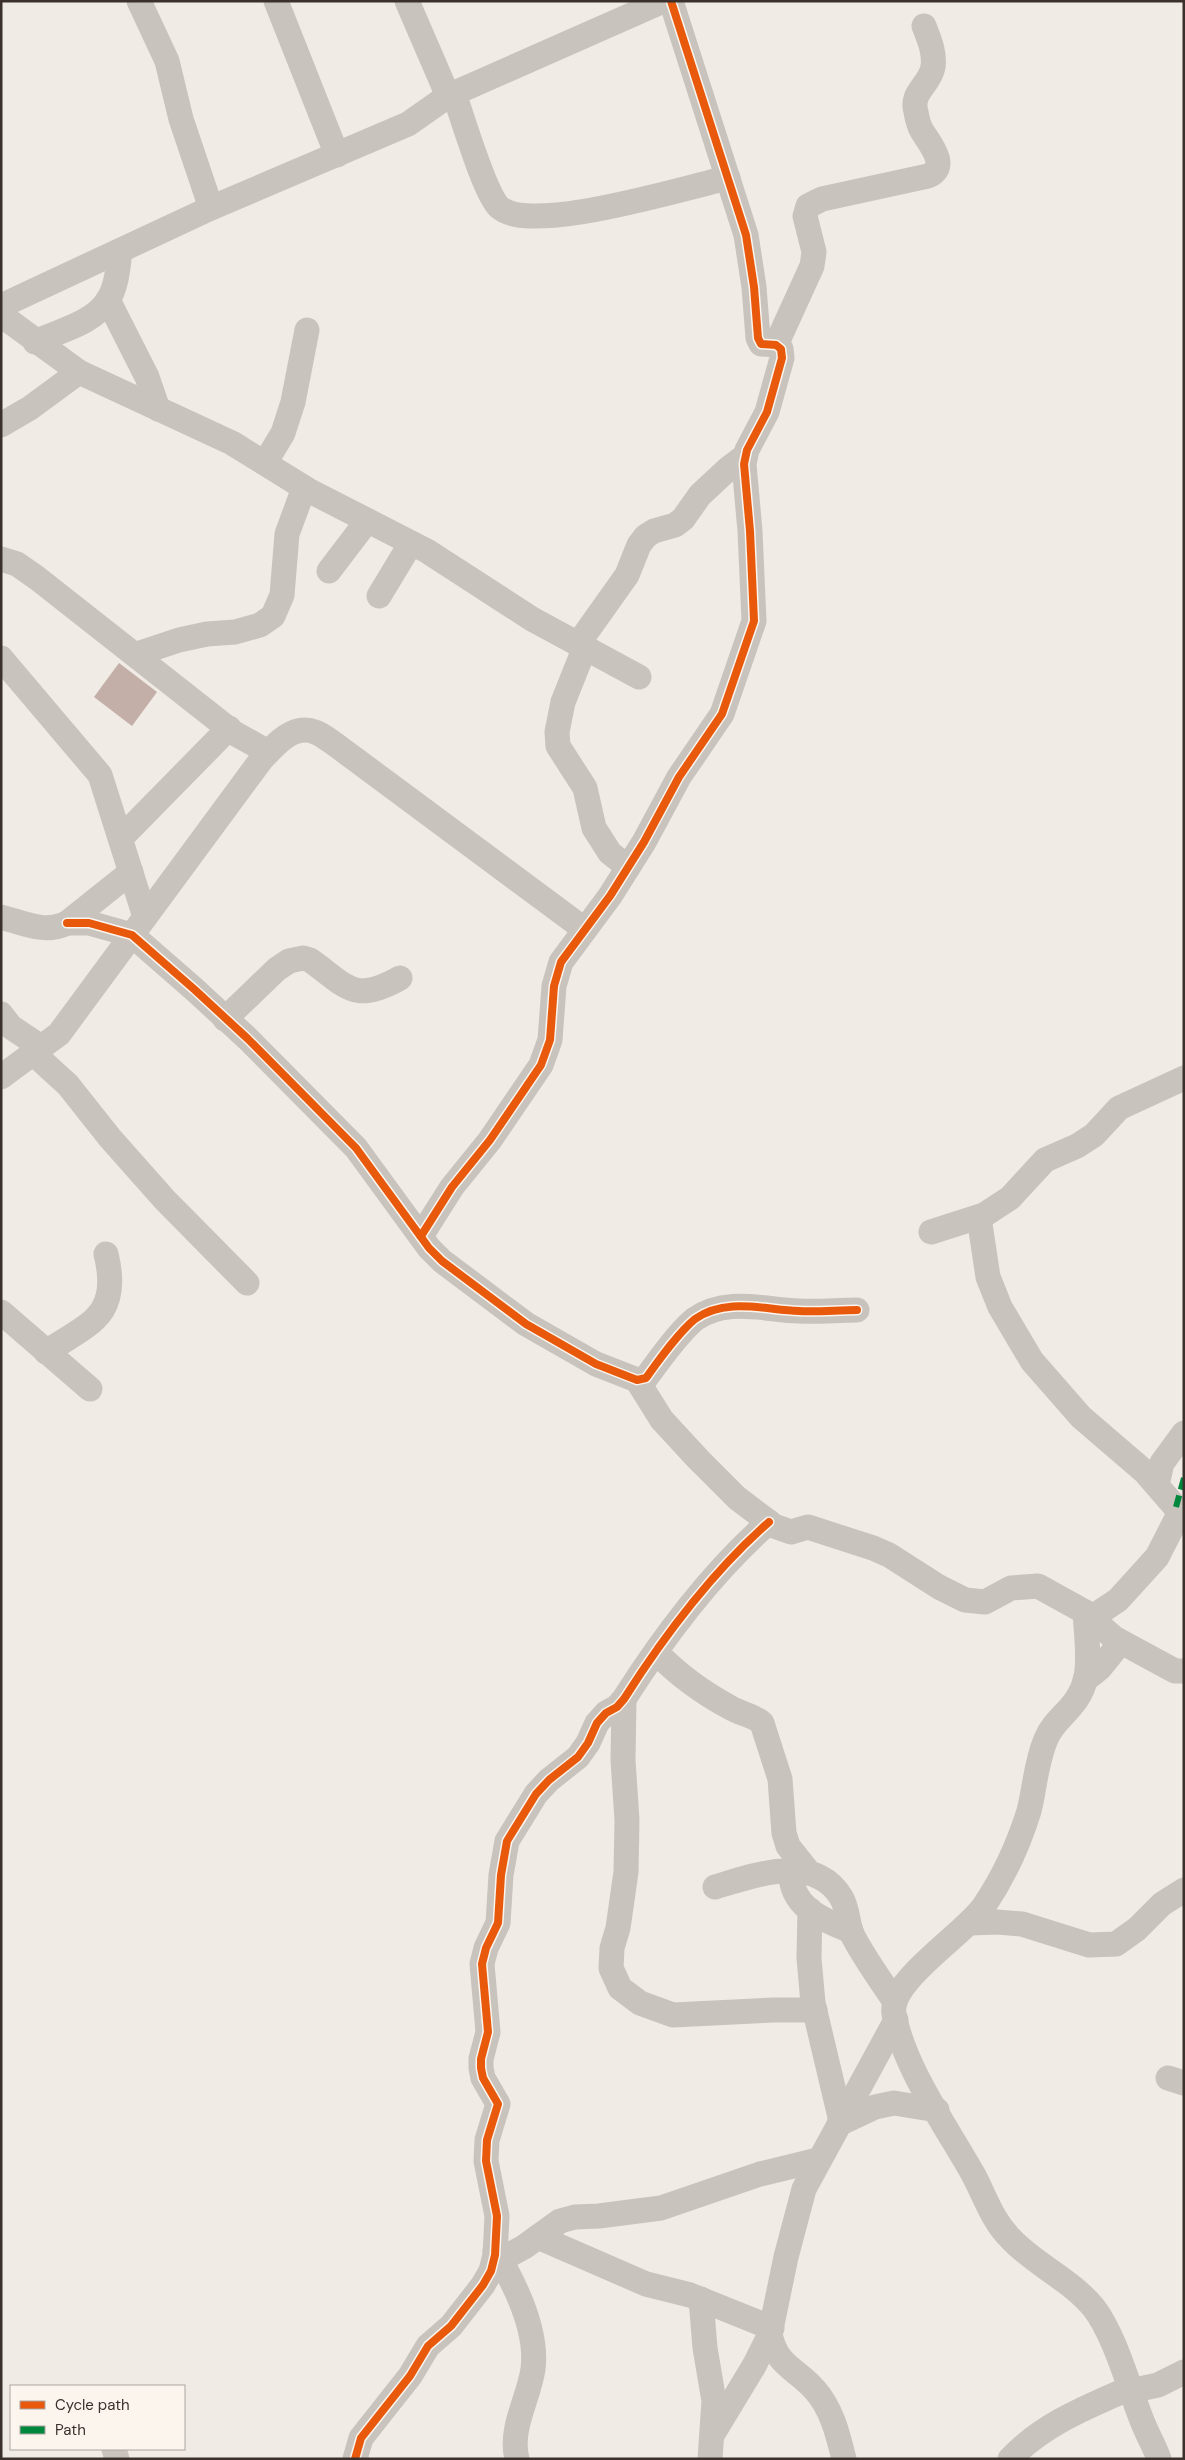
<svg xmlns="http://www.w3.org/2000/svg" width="1185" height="2460" font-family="'DM Sans',sans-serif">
  <rect width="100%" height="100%" fill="#f0ebe5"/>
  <path fill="#c3afa7" d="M119 663 157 692 132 726 94 697Z"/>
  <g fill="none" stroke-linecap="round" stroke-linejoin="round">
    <g stroke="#c9c3be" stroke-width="25">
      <path d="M139 1 167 61 181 119 211 208"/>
      <path d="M276 1 337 155"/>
      <path d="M407 1 448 96"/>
      <path d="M454 94C463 118 484 192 499 207 529 236 686 187 728 178"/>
      <path d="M108 300 147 377 158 409"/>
      <path d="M1 306 211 208 408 124 448 96 663 1"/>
      <path d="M1 315 79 372 232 443 308 490 427 551 532 619 639 677"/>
      <path d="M35 342C59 331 94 323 108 300 117 286 118 267 120 251"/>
      <path d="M776 345 812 266 814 252 805 216 808 206 822 199 928 176C950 167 930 144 922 131 919 126 917 118 916 112 910 92 930 85 933 67 935 52 929 39 924 26"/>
      <path d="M1 425 30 408 79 372"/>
      <path d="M265 463 283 433 293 402 307 330"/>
      <path d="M1 559 17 564 37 578 234 733 268 752"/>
      <path d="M329 571 367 521"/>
      <path d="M379 596 411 543"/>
      <path d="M578 644 627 575 639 545 646 536 654 531 675 525 683 519 700 495 729 468 745 456"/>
      <path d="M585 647 563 702 557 732 558 746 585 788 594 828 610 853 628 867"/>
      <path d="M137 654 179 640 207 634 235 632 260 625 273 616 282 595 287 534 304 488"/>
      <path d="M1 658 100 775 145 917"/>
      <path d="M121 838 229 728"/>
      <path d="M1 917C24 923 45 934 67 923L131 872"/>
      <path d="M67 923H89L132 935 195 990 248 1039 356 1148 429 1248 442 1261 526 1324 596 1364 637 1380 646 1378C659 1360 678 1333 695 1319 727 1297 765 1310 799 1311 818 1312 838 1310 857 1310"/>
      <path d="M1 1014 11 1027 41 1047"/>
      <path d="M225 1019 277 969 289 961 303 958 310 960C348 987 354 1004 400 978"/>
      <path d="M33 1053 68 1085 110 1138 165 1200 247 1283"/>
      <path d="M1 1077 59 1034 261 760C274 746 293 723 315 732 323 735 330 741 336 745L584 929"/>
      <path d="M979 1217 988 1277 1000 1307 1032 1361 1081 1417 1145 1472 1184 1517"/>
      <path d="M931 1232 984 1215 1010 1198 1045 1160 1077 1146 1094 1135 1119 1108 1184 1078"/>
      <path d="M421 1236 452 1187 490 1140 541 1065 550 1040 554 986 561 962 610 896 644 842 679 777 722 714 754 621 750 531 744 464 747 450 767 412 782 358 781 349 776 345 761 344 758 338 754 287 746 235 671 1"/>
      <path d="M1 1312 90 1389"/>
      <path d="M46 1352C91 1323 121 1315 106 1254"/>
      <path d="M637 1380 662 1420 698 1459 737 1498 774 1526 791 1532 808 1527 873 1548 889 1555 939 1587 965 1600 985 1602 1011 1588 1038 1586 1085 1612 1114 1638 1175 1671H1184"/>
      <path d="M1157 1485 1162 1463 1184 1433"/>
      <path d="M1085 1612C1086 1633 1090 1657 1086 1677 1079 1709 1055 1716 1046 1739 1036 1762 1035 1787 1029 1811 1019 1843 1003 1878 984 1906 966 1933 888 1981 894 2014 904 2068 946 2126 973 2174 985 2196 992 2220 1010 2238 1035 2265 1070 2279 1094 2308 1115 2336 1128 2385 1141 2418 1146 2432 1154 2445 1159 2459"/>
      <path d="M1091 1618 1118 1600 1157 1557 1180 1512"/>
      <path d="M656 1652C678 1675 703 1693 731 1708 741 1714 753 1715 762 1723L780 1779 784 1833 788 1846 807 1870"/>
      <path d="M1085 1680 1100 1668 1121 1642"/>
      <path d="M624 1699 623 1760 627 1820 626 1872 618 1928 612 1948 611 1968 620 1988 640 2003 673 2015 774 2010H815"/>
      <path d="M791 1870C789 1906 822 1920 851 1931"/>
      <path d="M715 1887C755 1875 814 1853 841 1897 848 1908 847 1922 852 1934 864 1958 880 1979 895 2002"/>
      <path d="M810 1910 809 1958 813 2003 841 2121"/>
      <path d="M970 1923 997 1922 1022 1924 1089 1945 1116 1944 1137 1929 1162 1904 1184 1890"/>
      <path d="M1168 2078 1184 2083"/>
      <path d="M839 2124 875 2107 894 2103 937 2110"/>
      <path d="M538 2237 646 2284 690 2295 772 2328"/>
      <path d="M495 2251C515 2284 538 2330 533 2369 529 2398 509 2429 517 2459"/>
      <path d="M500 2260 524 2247 560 2221 575 2217 599 2216 661 2208 760 2174 818 2160"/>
      <path d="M701 2299 705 2348 714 2401 710 2459"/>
      <path d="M1130 2391 1158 2385 1184 2372"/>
      <path d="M714 2432 754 2366 770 2334"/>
      <path d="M114 2449 117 2459"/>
      <path d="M355 2459 361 2438 410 2376 428 2346 451 2326 483 2285 491 2271 495 2255 497 2216 486 2161 487 2140 498 2104 483 2078 481 2068V2059L488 2032 482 1964 486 1948 498 1923 501 1875 507 1841 536 1794 549 1780 578 1757 588 1743 597 1723 606 1713 617 1707 624 1699C664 1636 712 1572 769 1522"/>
      <path d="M844 2459C838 2435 832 2409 815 2390 796 2368 777 2367 770 2334L786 2257 804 2189 896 2020"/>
      <path d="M1010 2459C1043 2424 1087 2407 1130 2388"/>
    </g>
    <path stroke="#00873e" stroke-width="6" stroke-dasharray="12 6" stroke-linecap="butt" d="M1176 1507 1184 1478"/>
    <g stroke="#fbf5ee" stroke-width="11">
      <g id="cycleway">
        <path d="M67 923H89L132 935 195 990 248 1039 356 1148 429 1248 442 1261 526 1324 596 1364 637 1380 646 1378C659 1360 678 1333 695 1319 727 1297 765 1310 799 1311 818 1312 838 1310 857 1310"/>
        <path d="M421 1236 452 1187 490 1140 541 1065 550 1040 554 986 561 962 610 896 644 842 679 777 722 714 754 621 750 531 744 464 747 450 767 412 782 358 781 349 776 345 761 344 758 338 754 287 746 235 671 1"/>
        <path d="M355 2459 361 2438 410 2376 428 2346 451 2326 483 2285 491 2271 495 2255 497 2216 486 2161 487 2140 498 2104 483 2078 481 2068V2059L488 2032 482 1964 486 1948 498 1923 501 1875 507 1841 536 1794 549 1780 578 1757 588 1743 597 1723 606 1713 617 1707 624 1699C664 1636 712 1572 769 1522"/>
      </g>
    </g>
    <use href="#cycleway" stroke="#e8590c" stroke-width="8"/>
  </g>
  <rect width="1185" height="2460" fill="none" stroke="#3b302b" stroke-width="5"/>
  <rect x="10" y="2385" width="175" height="65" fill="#fbf5ee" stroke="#aea6a0"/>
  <rect x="20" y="2401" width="25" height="8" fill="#e8590c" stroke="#aea6a0"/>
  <text x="55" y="2410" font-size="15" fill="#3b302b">Cycle path</text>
  <rect x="20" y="2426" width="25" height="8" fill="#00873e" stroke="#aea6a0"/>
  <text x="55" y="2435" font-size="15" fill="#3b302b">Path</text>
</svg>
